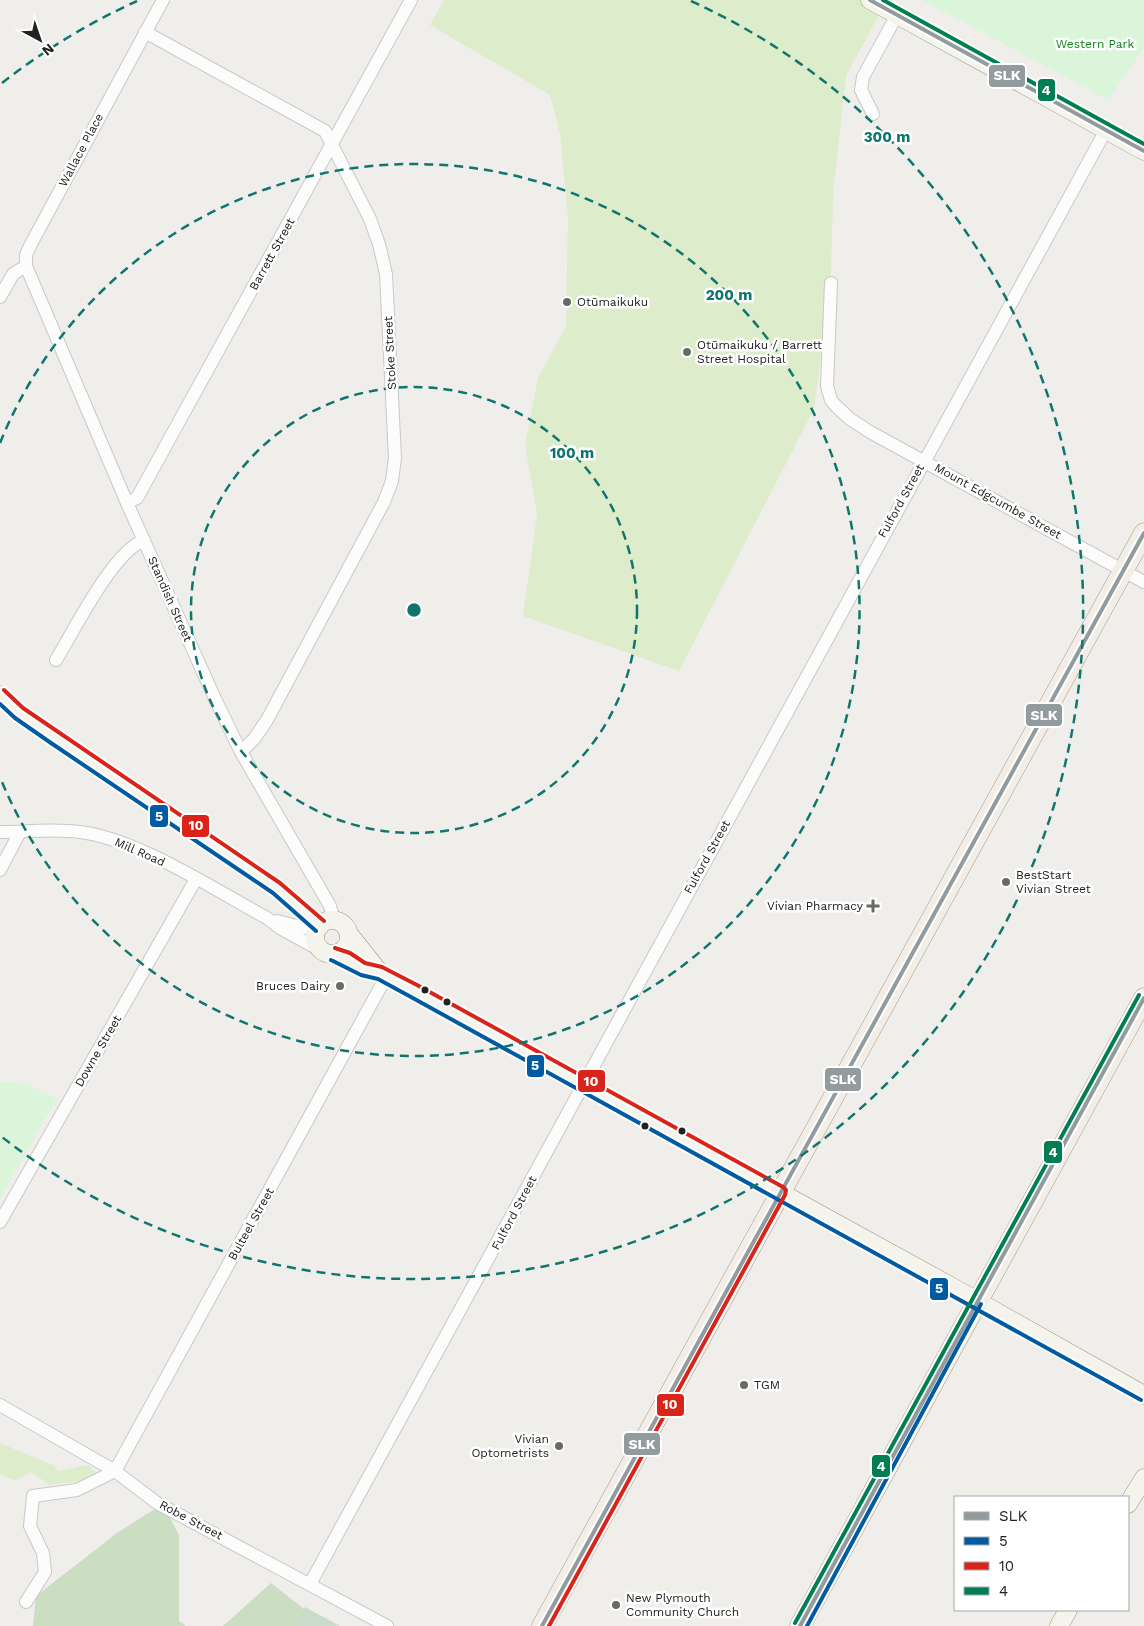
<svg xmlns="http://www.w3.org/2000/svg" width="1144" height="1626" font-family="'Work Sans',sans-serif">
  <rect width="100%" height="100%" fill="#f0eeeb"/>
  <g fill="#ddeccb">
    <path d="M444 0H864L882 9 846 76 833 194 831 276 814 409 679 671 523 616 537 514 525 445 538 377 566 327 568 217 560 134 550 95 430 25Z"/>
    <path d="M0 1443 53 1465 58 1471 89 1465 95 1472 91 1480 50 1485 31 1472 16 1481 0 1474Z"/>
  </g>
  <g fill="#cbdec1">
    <path d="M158 1507 169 1516 179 1535V1621L186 1626H33L36 1596 117 1533Z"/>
    <path d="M271 1583 304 1609 298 1626H223Z"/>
  </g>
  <path fill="#cadbca" d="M305 1607 340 1626H294Z"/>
  <g fill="#daf5da">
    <path d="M922 0H1144V48L1108 100Z"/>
    <path d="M3 1081 25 1084 57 1098 0 1199V1082Z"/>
  </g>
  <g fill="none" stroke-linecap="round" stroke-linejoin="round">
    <g stroke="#c9c8c7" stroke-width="14">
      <g id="street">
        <path d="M145 32 325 131 370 219 379 244 386 274 395 458 392 481 384 502 267 720 254 739 241 752"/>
        <path d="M873 114 861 90 863 77 897 15"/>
        <path d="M26 266 127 503 216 701 241 752 330 906 334 921"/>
        <path d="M831 283 827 386 831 400 836 406 850 419 870 432 1144 582"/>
        <path d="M0 297 13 274 26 266V255L31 244 163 0"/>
        <path d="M127 503 137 498 411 0"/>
        <path d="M56 660C75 629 112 553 144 540"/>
        <path d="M0 832C26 832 54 828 80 832 138 839 215 890 267 918L280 928 322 951"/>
        <path d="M0 870 20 832"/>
        <path d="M277 921 317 931"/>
        <path d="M0 1222 196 879"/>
        <path d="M0 1405 115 1471 157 1503 387 1626"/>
        <path d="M310 1584 1106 130"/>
        <path d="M26 1602 45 1572 43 1553 30 1526 33 1496 77 1490 115 1471 386 977"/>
      </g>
    </g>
    <g stroke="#999a82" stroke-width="19">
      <g id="secondary">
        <path d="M870 0 1144 151"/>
        <path d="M0 695 19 713 55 738 277 888 320 926"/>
        <circle cx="332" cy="937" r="17"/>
        <path d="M349 934 380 973"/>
        <path d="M333 954 347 959 363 969 380 973 414 991 954 1288 1144 1395"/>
        <path d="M1128 1504 1144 1478"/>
        <path d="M1059 1626 1068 1610"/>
      </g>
    </g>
    <g stroke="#a79c86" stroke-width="21">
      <g id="primary">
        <path d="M542 1626 1144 533"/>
        <path d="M800 1626 1144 998"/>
      </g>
    </g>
    <use href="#street" stroke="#fdfcfc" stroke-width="12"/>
    <use href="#secondary" stroke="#f4f4ed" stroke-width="18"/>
    <use href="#primary" stroke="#f3ede7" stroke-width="20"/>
    <g stroke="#fff" stroke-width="8">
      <g id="bus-1">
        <path d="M870 0 1144 151"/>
        <path d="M542 1626 1144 533"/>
        <path d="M800 1626 1144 998"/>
      </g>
    </g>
    <g stroke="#fff" stroke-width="8">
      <g id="bus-2">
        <path d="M0 704 15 718 51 743 273 893 316 931"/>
        <path d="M331 960 361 975 378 979 411 997 1141 1400"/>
        <path d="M807 1626 981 1304"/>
      </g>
    </g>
    <g stroke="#fff" stroke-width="8">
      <g id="bus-3">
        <path d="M4 690 23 708 280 883 324 921"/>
        <path d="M335 948 350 953 365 963 382 967 417 985 783 1187 786 1190 785 1195 549 1626"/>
      </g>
    </g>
    <g stroke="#fff" stroke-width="8">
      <g id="bus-4">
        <path d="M883 0 1144 144"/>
        <path d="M795 1623 1139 995"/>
      </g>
    </g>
    <use href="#bus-1" stroke="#929b9d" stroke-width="4"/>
    <use href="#bus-2" stroke="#005ba3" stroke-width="4"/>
    <use href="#bus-3" stroke="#da241a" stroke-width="4"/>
    <use href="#bus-4" stroke="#017e52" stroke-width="4"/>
  </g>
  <g fill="none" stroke="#0f766e" stroke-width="2.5" stroke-dasharray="9 6">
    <circle cx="414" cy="610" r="223"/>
    <path d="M0 443A446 446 0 1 1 0 777"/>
    <path d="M2 83A669 669 0 0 1 137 1M691 1A669 669 0 1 1 2 1137"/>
  </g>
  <g fill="#6a6968" stroke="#fff" stroke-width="2">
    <circle cx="567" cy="302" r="5"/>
    <circle cx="687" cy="352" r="5"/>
    <circle cx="1006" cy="882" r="5"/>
    <path d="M870.5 898.5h5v5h5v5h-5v5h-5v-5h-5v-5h5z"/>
    <circle cx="340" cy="986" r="5"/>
    <circle cx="744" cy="1385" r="5"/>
    <circle cx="559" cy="1446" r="5"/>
    <circle cx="616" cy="1605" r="5"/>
  </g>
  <g fill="#222" stroke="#fff" stroke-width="2">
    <circle cx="425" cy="990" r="4.5"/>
    <circle cx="447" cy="1002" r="4.5"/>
    <circle cx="645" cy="1126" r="4.5"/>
    <circle cx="682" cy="1131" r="4.5"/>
  </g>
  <g text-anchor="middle" stroke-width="5" stroke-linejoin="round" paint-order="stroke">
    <g font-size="12" fill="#0c8416" stroke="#fff">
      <text x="1095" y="48">Western Park</text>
    </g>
    <g font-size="12" fill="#222" stroke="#fff">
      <text transform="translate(81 150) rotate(-62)" y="4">Wallace Place</text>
      <text transform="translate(272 254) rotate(-61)" y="4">Barrett Street</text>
      <text transform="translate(390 353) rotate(-93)" y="4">Stoke Street</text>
      <text transform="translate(901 501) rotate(-61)" y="4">Fulford Street</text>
      <text transform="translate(998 501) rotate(29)" y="4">Mount Edgcumbe Street</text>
      <text transform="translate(170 599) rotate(66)" y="4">Standish Street</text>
      <text transform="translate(140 852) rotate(24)" y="4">Mill Road</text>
      <text transform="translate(707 857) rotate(-61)" y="4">Fulford Street</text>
      <text transform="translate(98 1051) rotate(-60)" y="4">Downe Street</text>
      <text transform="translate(514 1213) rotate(-62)" y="4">Fulford Street</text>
      <text transform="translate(251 1224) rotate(-61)" y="4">Bulteel Street</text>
      <text transform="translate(191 1520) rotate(28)" y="4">Robe Street</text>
    </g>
    <g font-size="12" fill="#222" stroke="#fff" text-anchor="start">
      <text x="577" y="306">Otūmaikuku</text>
      <text x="697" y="349">Otūmaikuku / Barrett<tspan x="697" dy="14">Street Hospital</tspan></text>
      <text x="1016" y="879">BestStart<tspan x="1016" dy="14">Vivian Street</tspan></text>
      <text x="863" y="910" text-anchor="end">Vivian Pharmacy</text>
      <text x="330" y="990" text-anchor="end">Bruces Dairy</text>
      <text x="754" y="1389">TGM</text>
      <text x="549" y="1443" text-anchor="end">Vivian<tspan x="549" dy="14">Optometrists</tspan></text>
      <text x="626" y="1602">New Plymouth<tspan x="626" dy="14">Community Church</tspan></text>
    </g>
  </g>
  <circle cx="414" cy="610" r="8" fill="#0f766e" stroke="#fff" stroke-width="2.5"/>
  <g font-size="15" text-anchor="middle" font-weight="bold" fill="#0f766e" stroke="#fff" stroke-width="5" stroke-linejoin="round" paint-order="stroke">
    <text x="887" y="142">300 m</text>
    <text x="729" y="300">200 m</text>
    <text x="572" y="458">100 m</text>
  </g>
  <g stroke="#fff" stroke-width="2">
    <rect x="988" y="64" width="38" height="24" rx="5" fill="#929b9d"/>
    <rect x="1037" y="78" width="19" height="24" rx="5" fill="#017e52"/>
    <rect x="1025" y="703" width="38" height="24" rx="5" fill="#929b9d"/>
    <rect x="149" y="804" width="20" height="24" rx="5" fill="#005ba3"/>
    <rect x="181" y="814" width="29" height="24" rx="5" fill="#da241a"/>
    <rect x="526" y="1054" width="19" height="24" rx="5" fill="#005ba3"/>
    <rect x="824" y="1067" width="38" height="25" rx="5" fill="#929b9d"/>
    <rect x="577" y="1069" width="29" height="24" rx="5" fill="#da241a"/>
    <rect x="1043" y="1140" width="20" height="24" rx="5" fill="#017e52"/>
    <rect x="929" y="1277" width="20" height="24" rx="5" fill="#005ba3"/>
    <rect x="656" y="1393" width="29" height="24" rx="5" fill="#da241a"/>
    <rect x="623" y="1432" width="38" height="24" rx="5" fill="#929b9d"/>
    <rect x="871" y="1454" width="20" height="24" rx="5" fill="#017e52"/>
  </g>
  <g font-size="14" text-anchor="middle" font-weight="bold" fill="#fff">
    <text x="1007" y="80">SLK</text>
    <text x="1046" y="95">4</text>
    <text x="1044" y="720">SLK</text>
    <text x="159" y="821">5</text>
    <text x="196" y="830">10</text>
    <text x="535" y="1070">5</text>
    <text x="843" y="1084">SLK</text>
    <text x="591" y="1086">10</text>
    <text x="1053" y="1157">4</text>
    <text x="939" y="1293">5</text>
    <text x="670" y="1409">10</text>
    <text x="642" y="1449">SLK</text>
    <text x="881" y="1471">4</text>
  </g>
  <rect x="954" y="1496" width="175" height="115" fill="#ffffff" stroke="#a7a7a7"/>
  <rect x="964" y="1512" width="25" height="8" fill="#929b9d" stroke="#a7a7a7"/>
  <text x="999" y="1521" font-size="15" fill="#222222">SLK</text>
  <rect x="964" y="1537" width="25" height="8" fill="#005ba3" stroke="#a7a7a7"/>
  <text x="999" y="1546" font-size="15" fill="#222222">5</text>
  <rect x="964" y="1562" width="25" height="8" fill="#da241a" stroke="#a7a7a7"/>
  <text x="999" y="1571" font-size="15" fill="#222222">10</text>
  <rect x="964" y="1587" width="25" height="8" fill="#017e52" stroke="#a7a7a7"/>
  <text x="999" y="1596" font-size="15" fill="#222222">4</text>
  <g transform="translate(40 40) rotate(140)" stroke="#ffffff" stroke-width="4" paint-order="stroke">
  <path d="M0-4L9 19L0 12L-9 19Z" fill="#222222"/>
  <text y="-8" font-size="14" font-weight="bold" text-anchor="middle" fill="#222222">N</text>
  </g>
</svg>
